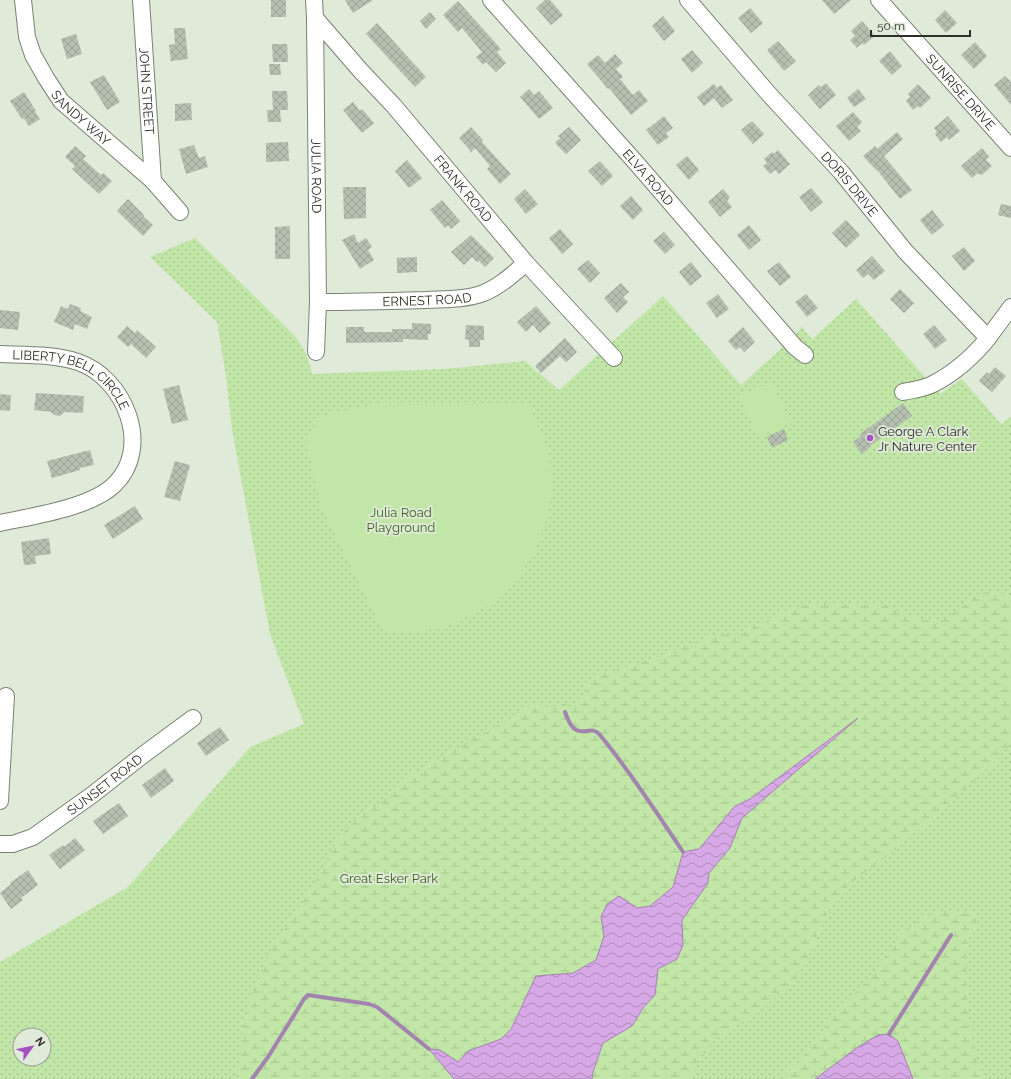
<svg xmlns="http://www.w3.org/2000/svg" width="1011" height="1079" font-family="Raleway,sans-serif">
  <defs>
    <pattern id="green-dots" width="8" height="8" patternUnits="userSpaceOnUse"><rect width="8" height="8" fill="#c1e6a7"/><path d="M2 2h.1M6 6h.1" fill="none" stroke="#a6c690" stroke-width="1.8" stroke-linecap="round"/></pattern>
    <pattern id="wetland-marsh" width="20" height="14" patternUnits="userSpaceOnUse"><rect width="20" height="14" fill="#c1e6a7"/><path d="M1 5h8M5 5V1M11 12h8M15 12V8" fill="none" stroke="#a6c690"/></pattern>
    <pattern id="water-waves" width="16" height="10" patternUnits="userSpaceOnUse"><rect width="16" height="10" fill="#d6a8e6"/><path d="M0 5q4-4 8 0t8 0" fill="none" stroke="#ae89bb"/></pattern>
    <pattern id="building-cross-hatch" width="8" height="8" patternUnits="userSpaceOnUse"><rect width="8" height="8" fill="#b5bfaf"/><path d="M0 0l8 8M0 8l8-8" fill="none" stroke="#9ca497"/></pattern>
  </defs>
  <rect width="100%" height="100%" fill="#e0ead9"/>
  <path fill="url(#green-dots)" fill-rule="evenodd" d="M195 238 294 335C304 347 309 359 312 374L444 369 525 361 559 390 663 296 741 385 785 345 802 327 812 339 856 299 940 394 962 379 1001 424 1011 417V1079H913L909 1067 858 1047 815 1079H592L632 1025 658 969 742 818 851 723 735 806 699 849 458 1062 454 1079H0V962L128 887 250 747 304 724 270 634 232 430 226 377 217 322 150 257ZM20 1035H44V1059H20Z"/>
  <g fill="url(#wetland-marsh)">
    <path d="M991 591 1001 592 1011 597V744L989 768 941 810 894 851 851 883 844 890 828 911 812 949 801 972 795 981 780 992 762 1010 734 1026 721 1035 711 1044 689 1079H592L593 1072 603 1043 632 1025 643 1008 655 994 658 969 683 945 682 920 708 884 709 873 730 848 742 818 851 723 750 799 735 806 699 849 683 852 673 887 650 906 637 908 619 896 601 917 604 936 596 960 573 973 536 976 510 1029 501 1040 468 1051 458 1062 440 1050H429L454 1079H236L244 1020 254 989 267 957 317 879 336 842 360 813 375 806 405 780 427 764 506 721 530 704H535L552 708 562 703 572 707 576 705 582 697 590 680 598 673 619 669 648 660 691 643 717 635 740 634 778 615 801 606 825 603 888 606 921 620 936 621 951 614 980 594Z"/>
    <path d="M942 910H969L977 914C978 927 969 935 967 946 963 971 971 1060 985 1079H913L909 1067 878 1035 858 1047 815 1079H781L805 1054 830 1020 850 997 868 981 895 942 905 929 934 912Z"/>
  </g>
  <g fill="#c1e6a7">
    <path d="M772 381 791 423 758 438 739 396Z"/>
    <path d="M385 402 527 403C540 426 549 449 551 475 556 535 515 598 460 621 435 631 410 634 383 632L321 508 306 441 321 416Z"/>
  </g>
  <g fill="url(#water-waves)" stroke="#a384ae">
    <path d="M858 718 742 818 730 848 709 873 708 883 682 920 683 945 677 959 658 969 655 995 643 1008 632 1026 603 1043 593 1072 592 1079H454L429 1049 440 1050 458 1062 468 1051 501 1039 511 1029 536 976 573 973 596 960 604 936 601 917 607 904 619 896 637 908 650 906 673 887 683 852 699 849 735 806 750 799Z"/>
    <path d="M889 1034 898 1041 913 1079H815L858 1047 878 1035Z"/>
  </g>
  <g fill="none" stroke-linecap="round" stroke-linejoin="round">
    <g stroke="#a384ae" stroke-width="4">
      <path d="M565 712C577 747 589 721 600 735 630 771 656 812 683 852"/>
      <path d="M889 1034 951 935"/>
      <path d="M252 1079 268 1057 304 999 308 995 369 1004 377 1007 429 1049"/>
    </g>
  </g>
  <g fill="url(#building-cross-hatch)">
    <rect x="271" y="0" width="15" height="17"/>
    <path d="M345 0H373L353 13Z"/>
    <path d="M545 0H550L563 15 551 25 536 8Z"/>
    <path d="M822 0H851L834 14Z"/>
    <path d="M458 1 501 49 497 52 506 63 496 72 486 62 483 65 476 57 482 52 462 28 458 32 443 15Z"/>
    <path d="M750 8 763 23 751 33 738 18Z"/>
    <path d="M945 10 957 23 946 33 935 20Z"/>
    <path d="M430 12 436 19 426 29 420 21Z"/>
    <path d="M663 16 675 31 664 41 652 26Z"/>
    <path d="M862 21 875 36 864 45 862 43 857 48 850 40 855 36 851 31Z"/>
    <path d="M377 23 426 77 415 87 366 34Z"/>
    <path d="M174 28H185L188 59 171 61 169 45 175 44Z"/>
    <path d="M76 34 82 54 67 59 61 39Z"/>
    <path d="M778 41 796 61 784 71 767 50Z"/>
    <path d="M975 42 987 56 974 69 961 55Z"/>
    <path d="M272 44H287L288 62H273Z"/>
    <path d="M692 50 703 63 692 73 681 59Z"/>
    <path d="M890 51 902 66 892 75 879 61Z"/>
    <path d="M615 54 623 63 616 69 623 77 620 79 633 95 639 90 648 101 631 115 609 88 608 89 587 64 598 55 605 63Z"/>
    <path d="M269 64H280L281 75H270Z"/>
    <path d="M104 75 120 102 107 110 90 82Z"/>
    <path d="M1005 76 1011 82V105L994 85Z"/>
    <path d="M826 83 836 95 820 109 808 95 819 85 821 87Z"/>
    <path d="M714 84 717 88 721 85 733 100 722 108 714 98 704 106 697 97Z"/>
    <path d="M918 84 931 98 920 108 918 106 913 110 906 101 910 97 908 94Z"/>
    <path d="M529 89 534 95 539 91 553 108 539 119 520 97Z"/>
    <path d="M858 89 866 99 854 107 847 98Z"/>
    <path d="M272 91H287L288 110H280L281 122H268L267 110H273Z"/>
    <path d="M24 92 36 111 35 112 40 119 29 126 24 118 22 119 10 101Z"/>
    <path d="M353 102 360 111 362 109 374 123 362 133 343 110Z"/>
    <path d="M191 103 192 120 175 121V104Z"/>
    <path d="M853 112 862 122 857 127 861 131 849 141 836 126Z"/>
    <path d="M664 116 673 128 666 133 669 137 658 145 646 130Z"/>
    <path d="M948 116 960 131 949 140 947 137 941 142 935 134 937 132 934 128Z"/>
    <path d="M752 121 764 134 753 144 741 130Z"/>
    <path d="M471 127 483 140 482 142 511 174 500 184 487 169 490 166 475 148 470 153V150L459 138Z"/>
    <path d="M569 127 581 140 566 154 555 143 560 138 558 136Z"/>
    <path d="M897 132 903 139 884 156 912 190 900 199 877 170H876L863 156 875 146 877 149Z"/>
    <path d="M288 142 289 161 266 162V143Z"/>
    <path d="M194 145 199 158 205 156 208 167 186 174 179 149Z"/>
    <path d="M75 146 86 156 83 159 101 175 103 173 112 181 99 194 72 169 75 166 65 157Z"/>
    <path d="M982 148 989 157 986 160 992 166 982 175 981 174 980 175 978 173 972 178 961 166Z"/>
    <path d="M778 150 790 164 779 174 775 170 770 174 763 166 767 163 764 159 772 152 774 154Z"/>
    <path d="M687 156 699 170 689 180 676 165Z"/>
    <path d="M407 160 422 178 409 188 395 171Z"/>
    <path d="M600 161 613 176 602 186 588 171Z"/>
    <path d="M343 187H366V218L344 219Z"/>
    <path d="M811 188 823 202 811 212 799 197Z"/>
    <path d="M525 189 538 204 526 214 514 199Z"/>
    <path d="M723 189 730 197 727 201 732 207 720 217 708 202Z"/>
    <path d="M631 196 643 210 633 220 620 206Z"/>
    <path d="M128 199 144 215 143 216 153 225 143 236 117 211Z"/>
    <path d="M442 200 460 221 451 229 448 225 445 228 430 210Z"/>
    <path d="M1001 204 1011 206V218L998 215Z"/>
    <path d="M932 210 944 225 932 235 920 220Z"/>
    <path d="M846 220 860 235 846 248 832 233Z"/>
    <path d="M749 225 761 240 749 250 737 235Z"/>
    <path d="M290 226V259H275V227Z"/>
    <path d="M560 229 573 244 562 254 549 238Z"/>
    <path d="M664 232 675 245 665 254 653 241Z"/>
    <path d="M354 234 358 243 366 238 372 247 368 250 374 260 360 269 342 240Z"/>
    <path d="M471 235 494 258 485 267 479 261 477 262 472 257 464 265 451 252Z"/>
    <path d="M964 247 975 261 964 271 952 256Z"/>
    <path d="M872 256 885 271 874 280 868 274 863 278 856 270Z"/>
    <path d="M417 257V272L397 273V258Z"/>
    <path d="M588 260 600 273 590 283 577 269Z"/>
    <path d="M691 262 702 276 690 286 679 272Z"/>
    <path d="M779 262 791 277 780 286 767 271Z"/>
    <path d="M621 283 629 292 623 297 628 302 617 313 604 298Z"/>
    <path d="M900 289 914 303 904 313 890 299Z"/>
    <path d="M718 294 729 309 717 318 706 303Z"/>
    <path d="M806 294 818 308 807 317 795 302Z"/>
    <path d="M70 304 81 308 80 311 92 317 87 329 75 324 73 330 54 322 61 306 68 309Z"/>
    <path d="M536 306 551 323 540 333 533 325 526 332 517 322Z"/>
    <path d="M0 310 20 312 18 330 0 328Z"/>
    <path d="M412 323 431 324V334H428V340L403 339V342L346 343V327H364V332H392V329H412Z"/>
    <path d="M466 325 484 326V340H480V347H469V340L465 339Z"/>
    <path d="M934 325 947 340 935 349 923 334Z"/>
    <path d="M127 326 135 333 137 330 156 347 146 358 131 344 128 347 117 337Z"/>
    <path d="M743 327 755 342 744 352 740 347 736 350 728 341Z"/>
    <path d="M565 338 577 352 566 362 560 356 541 373 535 366Z"/>
    <path d="M995 367 1006 376 992 392 979 381 987 372 989 374Z"/>
    <path d="M179 385 188 420 172 424 163 389Z"/>
    <path d="M36 393 84 396 83 413 65 412 60 416 55 415 51 412 34 410Z"/>
    <path d="M0 394 11 395 10 411 0 410Z"/>
    <path d="M903 403 912 416 870 446 871 447 862 454 853 442 861 436 860 434Z"/>
    <path d="M784 429 788 440 772 448 767 437Z"/>
    <path d="M90 450 94 465 80 468V470L52 478 47 461Z"/>
    <path d="M175 461 190 465 180 501 164 497Z"/>
    <path d="M135 506 143 519 113 539 104 525Z"/>
    <path d="M49 538 51 554 35 556 36 564 24 565 21 542Z"/>
    <path d="M220 727 229 740 206 756 197 743Z"/>
    <path d="M165 768 174 781 151 798 142 785Z"/>
    <path d="M119 803 128 816 103 834 93 821Z"/>
    <path d="M75 838 85 850 60 869 49 855 63 845 64 847Z"/>
    <path d="M28 870 38 885 21 898 23 900 11 909 0 893 11 884 10 883Z"/>
  </g>
  <g fill="none" stroke-linecap="round" stroke-linejoin="round">
    <g stroke="#798273" stroke-width="18">
      <g id="minor">
        <path id="s1" d="M23 0 27 37 33 55 46 78 61 101 153 181 180 212"/>
        <path id="s2" d="M141 0 153 181"/>
        <path id="s3" d="M314 0 315 18 318 302 316 352"/>
        <path id="s4" d="M491 0 638 165 795 347 805 355"/>
        <path id="s5" d="M688 0 768 93 841 172 905 251 988 338 1011 307"/>
        <path id="s6" d="M879 0 1011 148"/>
        <path id="s7" d="M315 18 360 70 394 106 526 263 614 358"/>
        <path id="s8" d="M318 302C354 302 390 301 426 300 444 299 463 300 481 294 498 288 512 275 526 263"/>
        <path id="s9" d="M0 354C25 355 54 354 78 362 125 378 153 448 114 485 90 508 32 516 0 523"/>
        <path d="M903 392C912 390 922 389 931 385 952 375 974 356 988 338"/>
        <path d="M0 801 6 696"/>
        <path id="s10" d="M0 844H13L33 837 92 795 143 755 193 718"/>
      </g>
    </g>
    <use href="#minor" stroke="#fff" stroke-width="16"/>
  </g>
  <circle fill="#a551c0" stroke="#e0ead9" stroke-width="1.5" cx="870" cy="438" r="4"/>
  <g text-anchor="middle" stroke-width="3.5" stroke-linejoin="round" paint-order="stroke">
    <g font-size="13" fill="#2d302a" stroke="#e0ead9">
      <text dy="5" stroke="none"><textPath href="#s2" startOffset="91">JOHN STREET</textPath></text>
      <text dy="5" stroke="none"><textPath href="#s6" startOffset="123">SUNRISE DRIVE</textPath></text>
      <text dy="5" stroke="none"><textPath href="#s1" startOffset="136">SANDY WAY</textPath></text>
      <text dy="5" stroke="none"><textPath href="#s3" startOffset="176">JULIA ROAD</textPath></text>
      <text dy="5" stroke="none"><textPath href="#s4" startOffset="237">ELVA ROAD</textPath></text>
      <text dy="5" stroke="none"><textPath href="#s5" startOffset="245">DORIS DRIVE</textPath></text>
      <text dy="5" stroke="none"><textPath href="#s7" startOffset="226">FRANK ROAD</textPath></text>
      <text dy="5" stroke="none"><textPath href="#s8" startOffset="109">ERNEST ROAD</textPath></text>
      <text dy="5" stroke="none"><textPath href="#s9" startOffset="80">LIBERTY BELL CIRCLE</textPath></text>
      <text dy="5" stroke="none"><textPath href="#s10" startOffset="123">SUNSET ROAD</textPath></text>
    </g>
    <g font-size="13" fill="#2d302a" stroke="#e0ead9" text-anchor="start">
      <text x="878" y="436">George A Clark<tspan x="878" dy="15">Jr Nature Center</tspan></text>
    </g>
    <g font-size="13" fill="#3e611e" stroke="#e0ead9">
      <text x="401" y="517">Julia Road<tspan x="401" dy="15">Playground</tspan></text>
      <text x="389" y="883">Great Esker Park</text>
    </g>
  </g>
  <g transform="translate(32 1047) rotate(57)"><circle r="19" fill="#e0ead9" stroke="#98a093"/>
  <path d="M0-3L7 15L0 10L-7 15Z" fill="#a551c0"/>
  <text y="-6" font-size="11" font-weight="bold" text-anchor="middle" fill="#2d302a">N</text>
  </g>
  <path d="M871 30v6h99v-6" fill="none" stroke="#2d302a" stroke-width="2"/>
  <text x="877" y="30" font-size="12" fill="#2d302a" stroke="#e0ead9" stroke-width="3" paint-order="stroke">50 m</text>
</svg>
